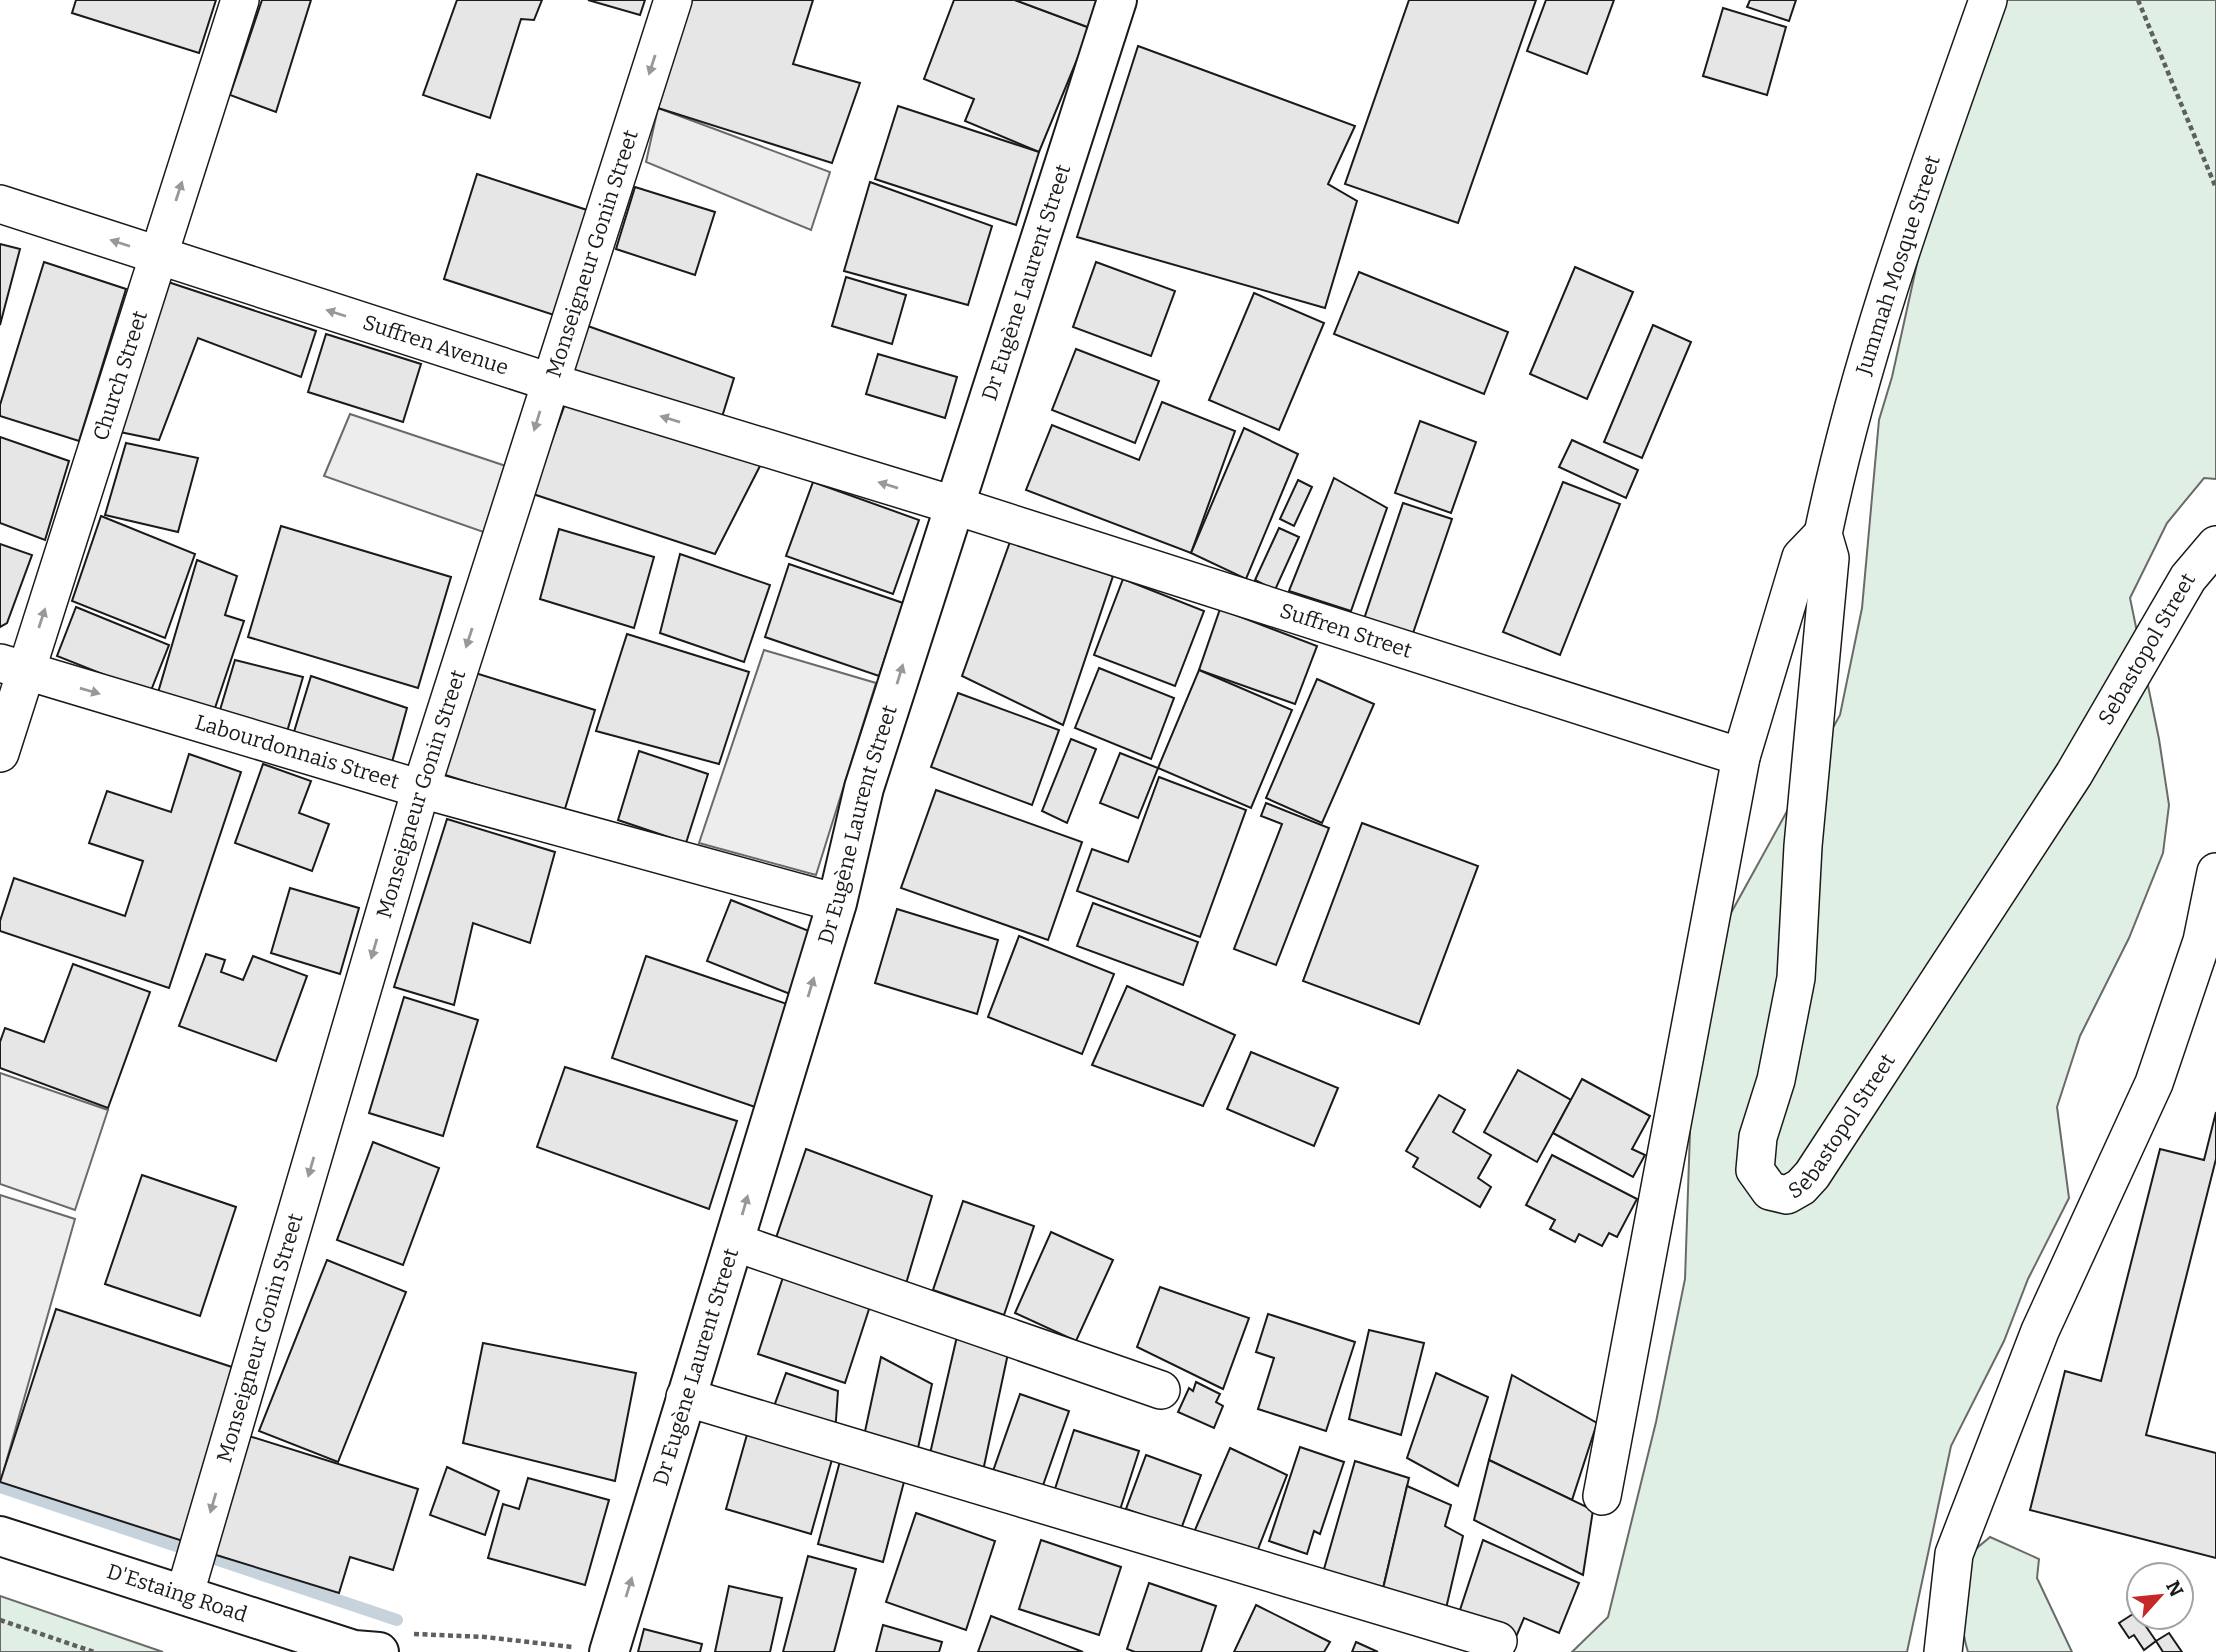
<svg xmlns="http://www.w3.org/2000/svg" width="2216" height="1652" font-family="Bitter,serif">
  <rect width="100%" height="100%" fill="#fff"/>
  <g fill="#e0efe3" stroke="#6a6a6a" stroke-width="2">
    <path d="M2001 0H2216V479L2204 478 2167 523 2130 598 2159 739 2169 805 2163 853 2129 938 2080 1036 2057 1107 2069 1198 2028 1279 2004 1341 1951 1446 1907 1652H1572L1608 1617 1656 1422 1685 1279 1691 1102 1700 1011 1731 913 1840 715 1862 608 1879 420 1892 377 1932 196Z"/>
    <path d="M1990 1537 2039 1559 2037 1578 2072 1652H1968C1959 1625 1960 1579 1973 1553 1976 1547 1985 1542 1990 1537Z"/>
    <path d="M0 1596 163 1652H0Z"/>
  </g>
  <g fill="#ededed" stroke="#6a6a6a" stroke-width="2">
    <path d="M658 108 830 172 811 230 646 162Z"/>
    <path d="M350 414 512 468 492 535 324 476Z"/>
    <path d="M764 650 876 683 816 875 699 843Z"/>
    <path d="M0 1073 108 1110 75 1210 0 1184Z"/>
    <path d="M0 1195 75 1219 1 1480 0 1479Z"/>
  </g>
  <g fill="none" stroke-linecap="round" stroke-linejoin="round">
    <path stroke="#c6d2dc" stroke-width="12" d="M0 1487 397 1620"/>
  </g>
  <g fill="#e6e6e6" stroke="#1a1a1a" stroke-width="2">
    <path d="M76 0H216L199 53 72 13Z"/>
    <path d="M262 0H311L276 112 230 95Z"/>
    <path d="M457 0H542L534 20 521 19 490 118 423 95Z"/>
    <path d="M588 0H645L640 15Z"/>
    <path d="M692 0H813L793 64 860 83 832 163 658 108Z"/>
    <path d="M954 0H1015L1090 28 1039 152 965 121 974 99 924 79Z"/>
    <path d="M1015 0H1100L1090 28Z"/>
    <path d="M1409 0H1536L1458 223 1345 184Z"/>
    <path d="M1546 0H1614L1587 74 1527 51Z"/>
    <path d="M1750 0H1796L1789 21 1747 7Z"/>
    <path d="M1723 8 1786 27 1767 95 1703 76Z"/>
    <path d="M1138 46 1355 126 1328 184 1357 201 1325 308 1077 237Z"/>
    <path d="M898 106 1039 152 1016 225 875 179Z"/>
    <path d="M477 174 587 210 554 315 444 279Z"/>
    <path d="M870 182 992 226 968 305 844 271Z"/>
    <path d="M635 187 715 212 695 275 616 249Z"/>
    <path d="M0 244 20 249 0 325Z"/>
    <path d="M44 262 126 289 79 441 0 416V405Z"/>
    <path d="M1096 262 1175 291 1151 356 1073 327Z"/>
    <path d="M1575 267 1633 292 1587 399 1530 374Z"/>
    <path d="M1359 272 1508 332 1484 394 1334 334Z"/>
    <path d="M846 277 906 295 892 344 832 326Z"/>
    <path d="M162 280 316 331 301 377 198 338 159 440 115 431Z"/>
    <path d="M1254 293 1324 323 1279 430 1209 400Z"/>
    <path d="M585 325 734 378 718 430 568 381Z"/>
    <path d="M1653 325 1691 342 1642 458 1604 442Z"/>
    <path d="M326 334 421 364 403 422 308 392Z"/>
    <path d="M1076 349 1159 381 1135 443 1052 410Z"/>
    <path d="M878 354 957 377 945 418 866 394Z"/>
    <path d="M1162 402 1235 431 1191 553 1026 490 1052 425 1139 460Z"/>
    <path d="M565 404 761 464 715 554 533 494Z"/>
    <path d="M1420 421 1476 442 1451 513 1395 493Z"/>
    <path d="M1244 428 1298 454 1246 579 1191 553Z"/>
    <path d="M0 437 69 461 45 540 0 523Z"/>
    <path d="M1572 440 1638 470 1626 498 1559 467Z"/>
    <path d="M126 443 198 458 178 532 105 515Z"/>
    <path d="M1334 478 1387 508 1351 611 1289 591Z"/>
    <path d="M1298 480 1312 487 1294 526 1280 519Z"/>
    <path d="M813 482 919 520 893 594 786 556Z"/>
    <path d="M1563 482 1620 504 1560 655 1503 632Z"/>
    <path d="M1403 503 1452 519 1411 639 1363 622Z"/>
    <path d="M101 516 195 554 165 638 72 601Z"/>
    <path d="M281 526 451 577 418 688 248 637Z"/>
    <path d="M1279 528 1299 537 1275 590 1255 580Z"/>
    <path d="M559 529 654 557 634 628 540 599Z"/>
    <path d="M1011 539 1113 576 1063 725 962 676Z"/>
    <path d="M0 544 32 555 7 623 0 627Z"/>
    <path d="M680 554 770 585 744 662 660 633Z"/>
    <path d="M197 560 237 576 225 615 244 621 212 717 157 696Z"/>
    <path d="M789 564 903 603 879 676 765 637Z"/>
    <path d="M1123 579 1204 611 1175 686 1094 655Z"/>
    <path d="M76 607 169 645 150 693 57 656Z"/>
    <path d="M1220 609 1317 646 1295 704 1199 670Z"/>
    <path d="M627 634 749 672 719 764 596 731Z"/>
    <path d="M235 660 303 677 284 742 217 720Z"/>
    <path d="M1099 668 1174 698 1151 759 1075 728Z"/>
    <path d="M1199 670 1292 710 1251 808 1158 768Z"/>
    <path d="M472 672 595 710 564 812 442 774Z"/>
    <path d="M311 676 407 708 389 773 290 745Z"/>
    <path d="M1317 679 1374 704 1322 823 1266 798Z"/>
    <path d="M958 693 1059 730 1032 805 931 767Z"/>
    <path d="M1071 739 1096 749 1067 823 1042 811Z"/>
    <path d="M639 751 708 774 686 843 618 820Z"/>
    <path d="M1120 753 1158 768 1138 818 1100 803Z"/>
    <path d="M189 754 241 772 169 988 0 931V921L14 878 125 916 143 861 89 843 107 791 171 812Z"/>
    <path d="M263 764 311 781 299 813 329 824 312 871 235 843Z"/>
    <path d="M1159 777 1246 810 1200 937 1077 891 1092 849 1128 862Z"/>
    <path d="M936 790 1082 842 1048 940 901 888Z"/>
    <path d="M1266 803 1329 828 1276 965 1234 949 1282 824 1261 816Z"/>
    <path d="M447 819 555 852 530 943 473 923 454 1005 394 987Z"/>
    <path d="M1362 823 1478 866 1419 1024 1303 981Z"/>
    <path d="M290 888 359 908 340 974 271 953Z"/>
    <path d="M731 900 814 933 790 994 707 961Z"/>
    <path d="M1093 903 1198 942 1183 985 1077 946Z"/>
    <path d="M897 909 998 940 977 1014 875 983Z"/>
    <path d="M1019 936 1114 974 1082 1054 988 1017Z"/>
    <path d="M206 954 225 960 221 972 243 980 253 956 307 976 276 1061 179 1026Z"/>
    <path d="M646 956 793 1006 758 1108 612 1058Z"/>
    <path d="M73 964 150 992 108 1108 0 1068V1042L5 1028 44 1042Z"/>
    <path d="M1127 986 1235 1035 1203 1106 1092 1065Z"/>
    <path d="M404 997 478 1020 443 1136 369 1113Z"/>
    <path d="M1251 1052 1338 1088 1314 1146 1227 1109Z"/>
    <path d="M565 1067 737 1121 709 1209 537 1147Z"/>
    <path d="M1518 1070 1571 1100 1537 1162 1484 1132Z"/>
    <path d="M1582 1079 1650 1116 1632 1149 1645 1155 1633 1177 1553 1133Z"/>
    <path d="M1439 1095 1465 1110 1453 1132 1491 1155 1478 1178 1491 1187 1480 1207 1413 1167 1418 1158 1406 1151Z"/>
    <path d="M2216 1112V1159L2146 1435 2216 1453V1558L2030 1510 2065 1371 2101 1381 2160 1149 2204 1160Z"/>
    <path d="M373 1142 439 1168 403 1265 337 1240Z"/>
    <path d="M806 1149 932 1196 905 1287 776 1238Z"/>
    <path d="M1552 1155 1637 1199 1617 1237 1609 1233 1602 1246 1579 1234 1575 1242 1550 1229 1555 1220 1526 1205Z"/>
    <path d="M142 1175 236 1207 200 1316 105 1284Z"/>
    <path d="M963 1201 1034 1226 1004 1315 933 1290Z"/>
    <path d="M1051 1232 1113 1260 1076 1341 1015 1313Z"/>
    <path d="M327 1260 406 1292 338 1462 259 1431Z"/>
    <path d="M785 1271 872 1300 845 1383 758 1354Z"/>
    <path d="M1160 1287 1249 1318 1223 1389 1137 1347Z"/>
    <path d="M56 1309 241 1370 186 1542 0 1482Z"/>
    <path d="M1268 1314 1355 1342 1326 1431 1258 1409 1274 1358 1256 1352Z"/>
    <path d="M1369 1330 1424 1343 1401 1435 1349 1419Z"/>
    <path d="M958 1332 1010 1344 983 1471 929 1458Z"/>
    <path d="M483 1343 636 1373 615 1481 463 1443Z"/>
    <path d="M881 1357 932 1384 918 1448 864 1436Z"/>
    <path d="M786 1373 838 1391 835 1434 772 1412Z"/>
    <path d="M1436 1373 1488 1397 1458 1486 1407 1458Z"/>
    <path d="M1512 1375 1597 1423 1572 1500 1489 1460Z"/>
    <path d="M1196 1382 1220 1394 1216 1402 1223 1406 1214 1428 1178 1412 1189 1388 1193 1391Z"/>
    <path d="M1020 1394 1069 1411 1041 1491 992 1474Z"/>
    <path d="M1074 1430 1139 1451 1118 1516 1053 1495Z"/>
    <path d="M748 1431 833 1456 811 1534 726 1509Z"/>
    <path d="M249 1436 418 1489 393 1570 350 1557 339 1593 213 1554Z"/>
    <path d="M1300 1447 1344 1462 1320 1534 1314 1531 1307 1554 1269 1541Z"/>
    <path d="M1230 1448 1287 1475 1253 1562 1192 1537Z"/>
    <path d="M1146 1455 1201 1475 1181 1529 1126 1509Z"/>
    <path d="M1489 1460 1593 1510 1583 1575 1474 1520Z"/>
    <path d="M840 1461 905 1478 883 1562 818 1544Z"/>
    <path d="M1355 1461 1409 1478 1382 1593 1322 1576Z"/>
    <path d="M447 1467 499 1491 485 1535 430 1515Z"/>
    <path d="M528 1478 609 1500 585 1585 488 1558 503 1504 519 1509Z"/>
    <path d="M1407 1486 1451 1505 1445 1526 1463 1536 1444 1617 1382 1593Z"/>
    <path d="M916 1513 995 1541 966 1630 886 1602Z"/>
    <path d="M1041 1540 1121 1567 1099 1635 1019 1609Z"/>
    <path d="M1483 1540 1579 1583 1559 1633 1524 1618 1516 1637 1459 1613Z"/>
    <path d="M808 1556 856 1569 834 1652H783Z"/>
    <path d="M1149 1583 1216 1606 1201 1652H1135L1127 1649Z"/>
    <path d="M729 1586 782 1598 770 1652H715Z"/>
    <path d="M1256 1605 1330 1642 1324 1652H1234Z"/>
    <path d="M2136 1612 2156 1641 2144 1650 2134 1635 2129 1638 2119 1623Z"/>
    <path d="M991 1616 1083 1652H978Z"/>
    <path d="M883 1625 942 1642 939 1652H876Z"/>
    <path d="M644 1629 702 1644 700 1652H638Z"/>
    <path d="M2169 1633 2182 1652H2163L2156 1641Z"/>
    <path d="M1356 1642 1378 1652H1352Z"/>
  </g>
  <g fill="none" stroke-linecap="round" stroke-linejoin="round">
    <g stroke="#1a1a1a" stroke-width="40">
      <g id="minor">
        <path id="s1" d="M1988 0C1926 176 1861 352 1823 534L1830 558 1803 846 1796 978 1776 1080 1758 1137 1755 1170 1770 1191 1787 1195 1801 1187 1812 1175 2074 774 2188 578 2216 545"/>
        <path id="s2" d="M0 204 550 382 953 505 1741 757"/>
        <path id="s3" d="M0 663 421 789 837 903"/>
        <path id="s4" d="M0 753 240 0"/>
        <path d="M734 1242 1161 1390"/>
        <path d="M685 1397 1498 1641"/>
        <path d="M1602 1496 1741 757 1801 557 1823 534"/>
        <path id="s5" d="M185 1593 421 789 673 0"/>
        <path d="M1943 1652 1954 1554 2040 1331 2154 1083 2202 941 2216 872"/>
      </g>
    </g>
    <g stroke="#1a1a1a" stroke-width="42">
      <g id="tertiary">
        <path id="s6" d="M0 1536 354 1650 379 1652"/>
        <path id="s7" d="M609 1652 837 903 864 788 1117 0"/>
      </g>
    </g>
    <g stroke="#5f5f5f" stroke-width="4.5" stroke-dasharray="5 3.5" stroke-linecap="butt">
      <path d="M2138 0 2216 188"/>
      <path d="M0 1620 94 1652"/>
      <path d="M414 1634 485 1637 572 1647"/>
    </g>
    <use href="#minor" stroke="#fff" stroke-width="37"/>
    <use href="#tertiary" stroke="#fff" stroke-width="38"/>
  </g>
  <defs><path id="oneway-solid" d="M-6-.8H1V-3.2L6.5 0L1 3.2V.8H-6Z" transform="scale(1.75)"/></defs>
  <g fill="#989898">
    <use href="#oneway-solid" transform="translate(652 65) rotate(108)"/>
    <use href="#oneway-solid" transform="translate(179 191) rotate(-72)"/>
    <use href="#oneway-solid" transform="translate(120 243) rotate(-162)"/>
    <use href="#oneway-solid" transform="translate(336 313) rotate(-162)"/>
    <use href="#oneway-solid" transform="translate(670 419) rotate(-163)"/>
    <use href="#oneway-solid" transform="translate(537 421) rotate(107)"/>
    <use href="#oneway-solid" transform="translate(888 485) rotate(-163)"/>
    <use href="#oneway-solid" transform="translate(42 618) rotate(-72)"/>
    <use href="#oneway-solid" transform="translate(469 638) rotate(108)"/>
    <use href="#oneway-solid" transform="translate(900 674) rotate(-73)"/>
    <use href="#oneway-solid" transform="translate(90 691) rotate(16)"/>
    <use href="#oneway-solid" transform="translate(374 949) rotate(106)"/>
    <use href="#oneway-solid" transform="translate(811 987) rotate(-73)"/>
    <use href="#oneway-solid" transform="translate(311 1167) rotate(106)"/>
    <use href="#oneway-solid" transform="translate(745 1205) rotate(-74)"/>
    <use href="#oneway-solid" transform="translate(213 1503) rotate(106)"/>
    <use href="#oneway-solid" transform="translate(629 1587) rotate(-73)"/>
  </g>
  <g text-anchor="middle" stroke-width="5" stroke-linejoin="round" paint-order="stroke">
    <g font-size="21" fill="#1a1a1a" stroke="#fff">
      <text dy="7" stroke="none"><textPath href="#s5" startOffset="1400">Monseigneur Gonin Street</textPath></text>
      <text transform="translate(1898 265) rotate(-72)" y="7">Jummah Mosque Street</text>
      <text dy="7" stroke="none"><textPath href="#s7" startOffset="1432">Dr Eugène Laurent Street</textPath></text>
      <text dy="7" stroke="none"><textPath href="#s2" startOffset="458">Suffren Avenue</textPath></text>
      <text dy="7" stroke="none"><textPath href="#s4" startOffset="396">Church Street</textPath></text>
      <text dy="7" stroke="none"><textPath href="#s2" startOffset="1412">Suffren Street</textPath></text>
      <text dy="7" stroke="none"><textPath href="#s1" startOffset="1902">Sebastopol Street</textPath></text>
      <text dy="7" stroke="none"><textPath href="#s3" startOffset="310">Labourdonnais Street</textPath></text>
      <text dy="7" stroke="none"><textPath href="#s5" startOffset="833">Monseigneur Gonin Street</textPath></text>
      <text dy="7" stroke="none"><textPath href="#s7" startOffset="864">Dr Eugène Laurent Street</textPath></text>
      <text dy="7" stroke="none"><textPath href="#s1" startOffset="1335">Sebastopol Street</textPath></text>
      <text dy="7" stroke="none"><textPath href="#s5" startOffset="266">Monseigneur Gonin Street</textPath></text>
      <text dy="7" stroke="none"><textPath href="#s7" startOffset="298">Dr Eugène Laurent Street</textPath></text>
      <text dy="7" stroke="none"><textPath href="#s6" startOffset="186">D'Estaing Road</textPath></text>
    </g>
  </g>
  <g transform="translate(2160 1596) rotate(63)"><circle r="33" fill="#ffffff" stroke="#a3a3a3" stroke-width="2"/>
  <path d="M0-5L12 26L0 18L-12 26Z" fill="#c62828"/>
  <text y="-10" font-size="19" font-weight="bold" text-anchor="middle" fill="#1a1a1a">N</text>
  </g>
</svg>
